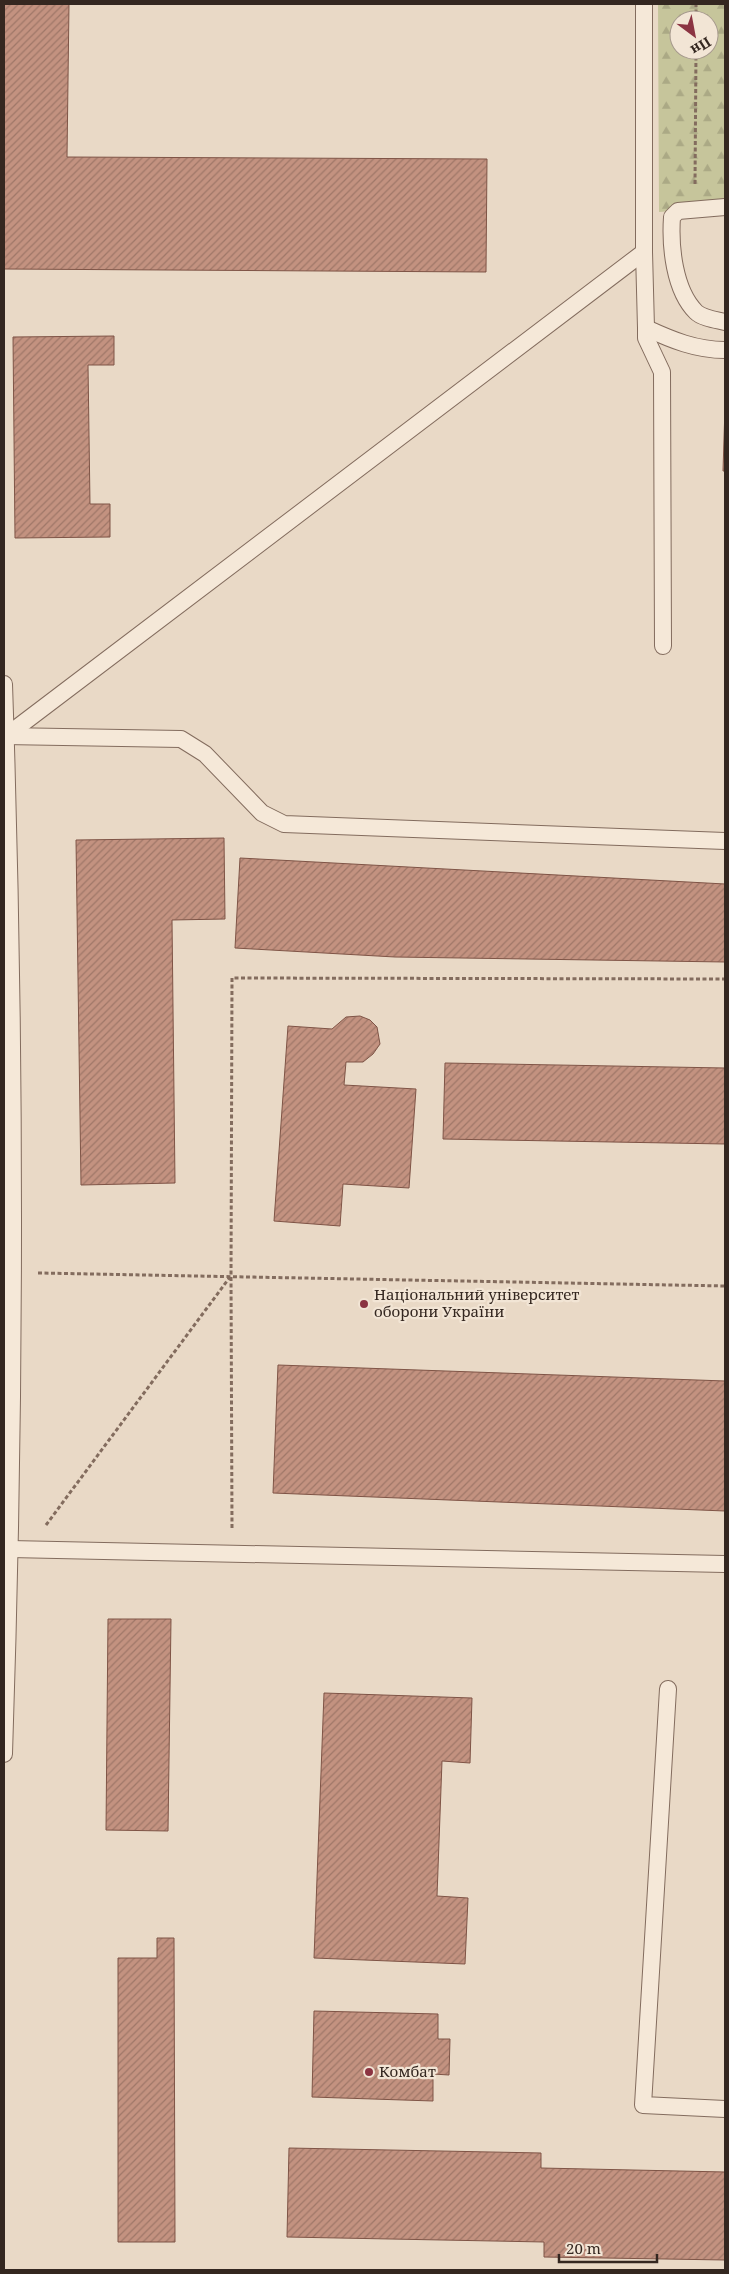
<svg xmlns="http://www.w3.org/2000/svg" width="729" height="2274" font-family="'Noto Serif',serif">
  <defs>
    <pattern id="forest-firs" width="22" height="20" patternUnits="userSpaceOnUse" patternTransform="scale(1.25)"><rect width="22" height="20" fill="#c6c59b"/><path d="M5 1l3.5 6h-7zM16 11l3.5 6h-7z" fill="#aba985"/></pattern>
    <pattern id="building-hatch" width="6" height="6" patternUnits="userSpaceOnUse" patternTransform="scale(1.25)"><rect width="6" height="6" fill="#c39280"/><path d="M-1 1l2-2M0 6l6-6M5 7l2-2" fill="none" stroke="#9f7768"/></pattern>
  </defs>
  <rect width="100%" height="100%" fill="#e9d9c6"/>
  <path fill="url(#forest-firs)" fill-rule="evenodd" d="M658 4H725L724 207 659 212ZM679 20H709V50H679Z"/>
  <g fill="url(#building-hatch)" stroke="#7f5446">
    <path d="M4 4H69L67 157 487 159 486 272 4 269Z"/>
    <path d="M114 336V365H88L90 504H110V537L15 538 13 337Z"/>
    <path d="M725 407V471H723Z"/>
    <path d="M224 838 225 919 172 920 175 1183 81 1185 76 840Z"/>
    <path d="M240 858 725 884V962L395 957 235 948Z"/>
    <path d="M360 1016 370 1020 377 1027 380 1044 373 1054 363 1062H346L344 1085 416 1089 409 1188 343 1184 340 1226 274 1221 288 1026 332 1029 346 1017Z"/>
    <path d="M445 1063 725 1068V1144L443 1139Z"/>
    <path d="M278 1365 725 1381V1511L273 1493Z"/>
    <path d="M108 1619H171L168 1831 106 1830Z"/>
    <path d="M324 1693 472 1698 470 1763 442 1761 437 1896 468 1898 465 1964 314 1958Z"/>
    <path d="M157 1938H174L175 2242H118V1958H157Z"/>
    <path d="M314 2011 438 2014V2039H450L449 2075 433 2074V2101L312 2097Z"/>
    <path d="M289 2148 541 2153V2168L725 2172V2260L544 2257V2242L287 2237Z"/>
  </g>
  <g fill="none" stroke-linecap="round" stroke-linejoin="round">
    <g stroke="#836c5e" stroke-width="18">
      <g id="lane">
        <path d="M644 4V252L646 328V338L662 372 663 646"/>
        <path d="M725 207 678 211 672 217C670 246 674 290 696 312 702 318 717 320 725 322"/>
        <path d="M646 328C672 340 696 350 725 350"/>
        <path d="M4 684C16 1041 16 1398 4 1754"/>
        <path d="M4 736 181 739 205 754 262 813 284 824 725 841"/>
        <path d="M6 736 644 252"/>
        <path d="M10 1549 725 1564"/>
        <path d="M668 1689 643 2105 725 2109"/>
      </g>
    </g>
    <g stroke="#836c5e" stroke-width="3" stroke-dasharray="4 2.5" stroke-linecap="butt">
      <path d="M696 20V4"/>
      <path d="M695 184 696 50"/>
      <path d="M38 1273 725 1286"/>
      <path d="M46 1525 230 1277"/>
      <path d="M232 1528 231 1277 232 978 725 979"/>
    </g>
    <use href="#lane" stroke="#f5e8d8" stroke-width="16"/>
  </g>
  <g fill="#8b3442" stroke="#f2e5d5" stroke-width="2">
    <circle cx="364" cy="1304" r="5"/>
    <circle cx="369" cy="2072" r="5"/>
  </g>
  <g text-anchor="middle" stroke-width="4.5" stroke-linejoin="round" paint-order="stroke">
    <g font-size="15" fill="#342720" stroke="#f2e5d5" text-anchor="start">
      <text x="374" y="1300">Національний університет<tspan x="374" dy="17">оборони України</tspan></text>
      <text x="379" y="2077">Комбат</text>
    </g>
  </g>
  <rect width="729" height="2274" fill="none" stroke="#342720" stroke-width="10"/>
  <g transform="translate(694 35) rotate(148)"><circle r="24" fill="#f2e5d5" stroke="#a6998d"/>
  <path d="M0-4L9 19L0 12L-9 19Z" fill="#8b3442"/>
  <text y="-8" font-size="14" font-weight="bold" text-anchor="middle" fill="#342720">Пн</text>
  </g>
  <path d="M559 2254v8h98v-8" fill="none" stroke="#342720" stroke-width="2.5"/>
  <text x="566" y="2254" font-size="15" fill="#342720" stroke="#f2e5d5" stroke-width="4" paint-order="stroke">20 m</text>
</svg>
